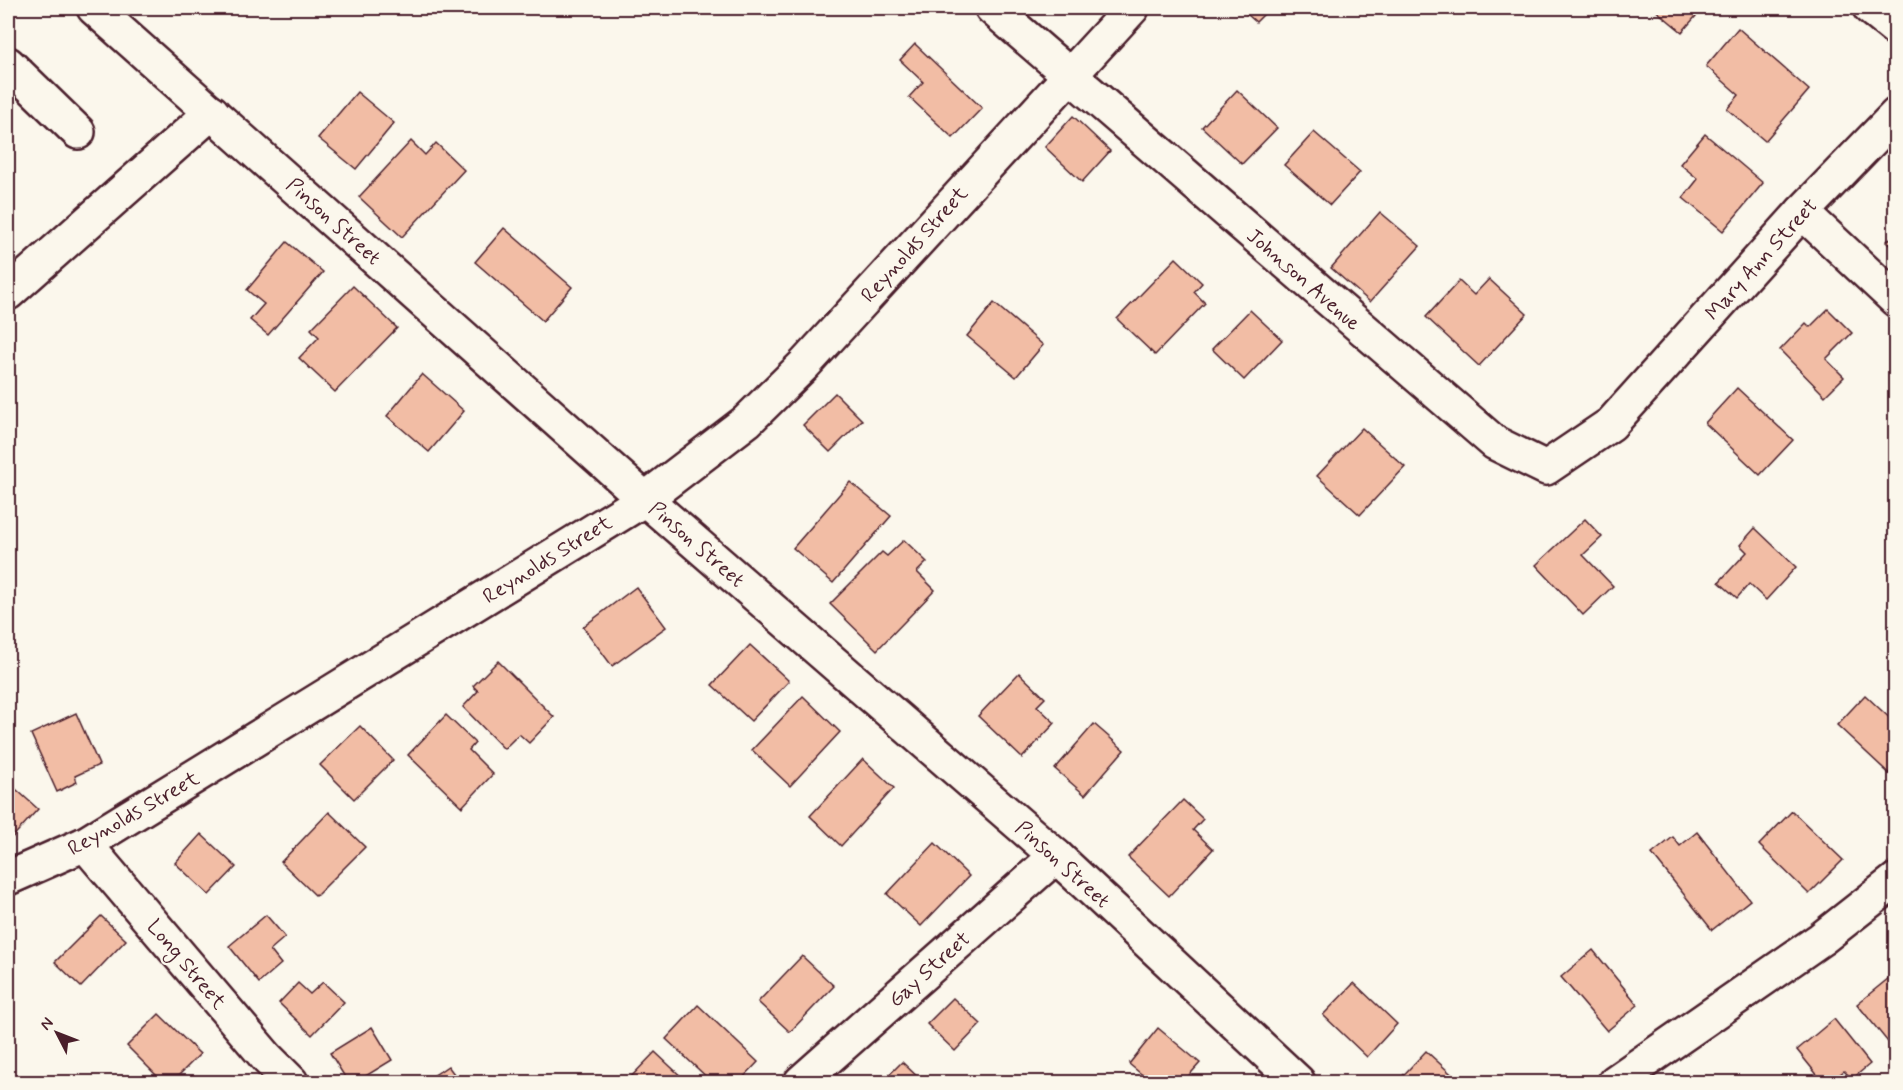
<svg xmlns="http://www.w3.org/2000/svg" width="1903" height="1090" font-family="Mynerve,sans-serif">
  <rect width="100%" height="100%" fill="#fbf7ec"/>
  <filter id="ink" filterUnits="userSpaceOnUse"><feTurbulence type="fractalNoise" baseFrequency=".0167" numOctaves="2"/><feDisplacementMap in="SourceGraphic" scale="12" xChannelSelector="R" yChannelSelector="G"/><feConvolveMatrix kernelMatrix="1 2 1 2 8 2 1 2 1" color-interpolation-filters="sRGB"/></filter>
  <g filter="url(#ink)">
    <g fill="#f2bda5" stroke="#4a1f2b" stroke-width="1.5">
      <path d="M1240 8H1270L1256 22Z"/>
      <path d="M1653 8H1703L1682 32Z"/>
      <path d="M1738 28 1809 90 1765 141 1727 109 1739 95 1706 66Z"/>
      <path d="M915 44 982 108 953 138 909 97 923 82 900 60Z"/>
      <path d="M1237 90 1277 128 1242 164 1202 127Z"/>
      <path d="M357 92 394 123 356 169 318 138Z"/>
      <path d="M1073 116 1110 151 1082 182 1045 147Z"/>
      <path d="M1314 132 1360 172 1330 205 1284 165Z"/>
      <path d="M1705 134 1763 183 1723 231 1683 198 1698 179 1680 164Z"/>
      <path d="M411 141 425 155 436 143 464 170 402 237 359 197Z"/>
      <path d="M1380 212 1420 246 1370 302 1331 268Z"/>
      <path d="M504 228 572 287 543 321 475 262Z"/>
      <path d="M1896 233V251L1886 242Z"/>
      <path d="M287 242 323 272 268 335 250 320 264 304 247 290Z"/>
      <path d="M1176 258 1202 283 1194 292 1205 303 1155 355 1117 319Z"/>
      <path d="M1489 279 1527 314 1479 366 1426 317 1459 281 1474 295Z"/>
      <path d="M353 286 397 328 335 392 299 358 319 337 311 329Z"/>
      <path d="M994 303 1043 345 1016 377 967 336Z"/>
      <path d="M1828 309 1852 333 1826 359 1844 377 1825 396 1780 350 1806 323 1810 327Z"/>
      <path d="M1250 310 1282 340 1244 380 1212 349Z"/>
      <path d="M422 374 464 411 429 452 387 416Z"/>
      <path d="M1737 388 1793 440 1760 475 1705 423Z"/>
      <path d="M835 393 862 420 830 452 803 425Z"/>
      <path d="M1362 428 1405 467 1360 515 1317 476Z"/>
      <path d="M850 482 891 516 833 583 793 548Z"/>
      <path d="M1585 519 1602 537 1583 555 1613 586 1583 615 1536 565Z"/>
      <path d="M1755 528 1796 567 1766 600 1749 584 1737 598 1719 582 1747 552 1740 545Z"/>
      <path d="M904 540 927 562 917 572 935 590 877 650 830 604 882 552 887 556Z"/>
      <path d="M636 587 666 627 612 666 583 627Z"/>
      <path d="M750 645 789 681 751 721 712 685Z"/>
      <path d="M498 661 554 717 529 743 519 734 504 749 463 707 478 691 473 686Z"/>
      <path d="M1019 673 1045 698 1037 706 1055 723 1022 758 978 716Z"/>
      <path d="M1865 695 1896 724V780L1837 725Z"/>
      <path d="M803 696 840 732 790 786 752 750Z"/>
      <path d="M76 713 99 765 75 776 77 782 57 792 31 734Z"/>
      <path d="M446 715 475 743 469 750 493 774 462 807 408 755Z"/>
      <path d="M1094 724 1124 750 1085 795 1055 769Z"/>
      <path d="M360 726 393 760 354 799 320 765Z"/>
      <path d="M863 759 894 788 841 846 810 816Z"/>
      <path d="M8 782 38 809 9 841 8 839Z"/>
      <path d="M1183 800 1203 819 1193 830 1213 849 1169 896 1128 857Z"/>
      <path d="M1792 811 1843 860 1809 894 1759 845Z"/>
      <path d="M329 812 365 847 316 896 281 862Z"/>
      <path d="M1697 832 1750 900 1712 930 1652 854 1673 837 1680 846Z"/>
      <path d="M201 834 236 867 209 895 175 863Z"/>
      <path d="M935 843 969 876 921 926 887 894Z"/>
      <path d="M266 915 285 937 270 950 281 964 259 983 229 946Z"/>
      <path d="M101 916 126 940 81 987 55 962Z"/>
      <path d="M1593 950 1638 1005 1607 1031 1561 977Z"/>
      <path d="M802 956 834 986 790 1032 758 1002Z"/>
      <path d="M1894 974 1896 976V1052L1857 1004Z"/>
      <path d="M323 982 344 1002 312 1035 279 1003 298 983 310 994Z"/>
      <path d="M1354 983 1397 1024 1367 1057 1323 1015Z"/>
      <path d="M953 998 981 1024 955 1051 927 1024Z"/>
      <path d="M698 1005 758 1062 739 1082H712L666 1039Z"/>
      <path d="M159 1014 200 1054 172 1082H163L127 1046Z"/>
      <path d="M1834 1019 1870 1064 1852 1079 1844 1071 1830 1082H1823L1797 1050Z"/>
      <path d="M372 1027 392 1060 356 1082H348L330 1053Z"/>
      <path d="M1158 1028 1200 1063 1183 1082H1151L1129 1064Z"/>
      <path d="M1426 1051 1460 1082H1397Z"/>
      <path d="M655 1052 687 1082H626Z"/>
      <path d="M902 1062 923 1082H882Z"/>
      <path d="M448 1066 460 1082H424Z"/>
    </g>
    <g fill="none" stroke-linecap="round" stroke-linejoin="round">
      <g stroke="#4a1f2b" stroke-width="38">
        <g id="minor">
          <path d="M94 8 645 499 1056 856 1298 1082"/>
          <path d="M992 8 1495 443 1546 468 1611 424 1802 212 1896 115"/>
          <path d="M1870 8 1896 29"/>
          <path d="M8 64 78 132"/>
          <path d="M1802 212 1896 300"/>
          <path d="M8 293 212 112"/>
          <path d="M85 844 267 1058 291 1082"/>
          <path d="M8 878 85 844 645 499 747 421 804 365 1132 8"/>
          <path d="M801 1082 1056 856"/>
          <path d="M1615 1082 1821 939 1896 880"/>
        </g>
      </g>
      <use href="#minor" stroke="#fbf7ec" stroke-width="33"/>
    </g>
  </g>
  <g text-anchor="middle" stroke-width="4.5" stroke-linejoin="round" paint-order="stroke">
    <g font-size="21" fill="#4a1f2b" stroke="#fbf7ec">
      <text transform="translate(334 221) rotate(42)" y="7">Pinson Street</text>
      <text transform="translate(914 244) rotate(-48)" y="7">Reynolds Street</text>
      <text transform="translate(1761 259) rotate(-48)" y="7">Mary Ann Street</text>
      <text transform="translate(1304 279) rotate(41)" y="7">Johnson Avenue</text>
      <text transform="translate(697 544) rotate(41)" y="7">Pinson Street</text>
      <text transform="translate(547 559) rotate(-32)" y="7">Reynolds Street</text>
      <text transform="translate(133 813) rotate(-30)" y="7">Reynolds Street</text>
      <text transform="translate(1063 864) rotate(42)" y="7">Pinson Street</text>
      <text transform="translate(187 964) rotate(50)" y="7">Long Street</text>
      <text transform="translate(929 969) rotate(-42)" y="7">Gay Street</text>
    </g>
  </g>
  <rect width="1903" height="1090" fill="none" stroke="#fbf7ec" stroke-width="30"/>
  <rect x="15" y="15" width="1873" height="1060" fill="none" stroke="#4a1f2b" stroke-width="2" filter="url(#ink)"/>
  <g transform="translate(57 1033) rotate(312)" stroke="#fbf7ec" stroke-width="4.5" paint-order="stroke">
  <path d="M0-4.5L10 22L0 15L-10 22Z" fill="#4a1f2b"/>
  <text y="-9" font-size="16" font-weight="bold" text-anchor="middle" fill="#4a1f2b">N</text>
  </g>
</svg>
